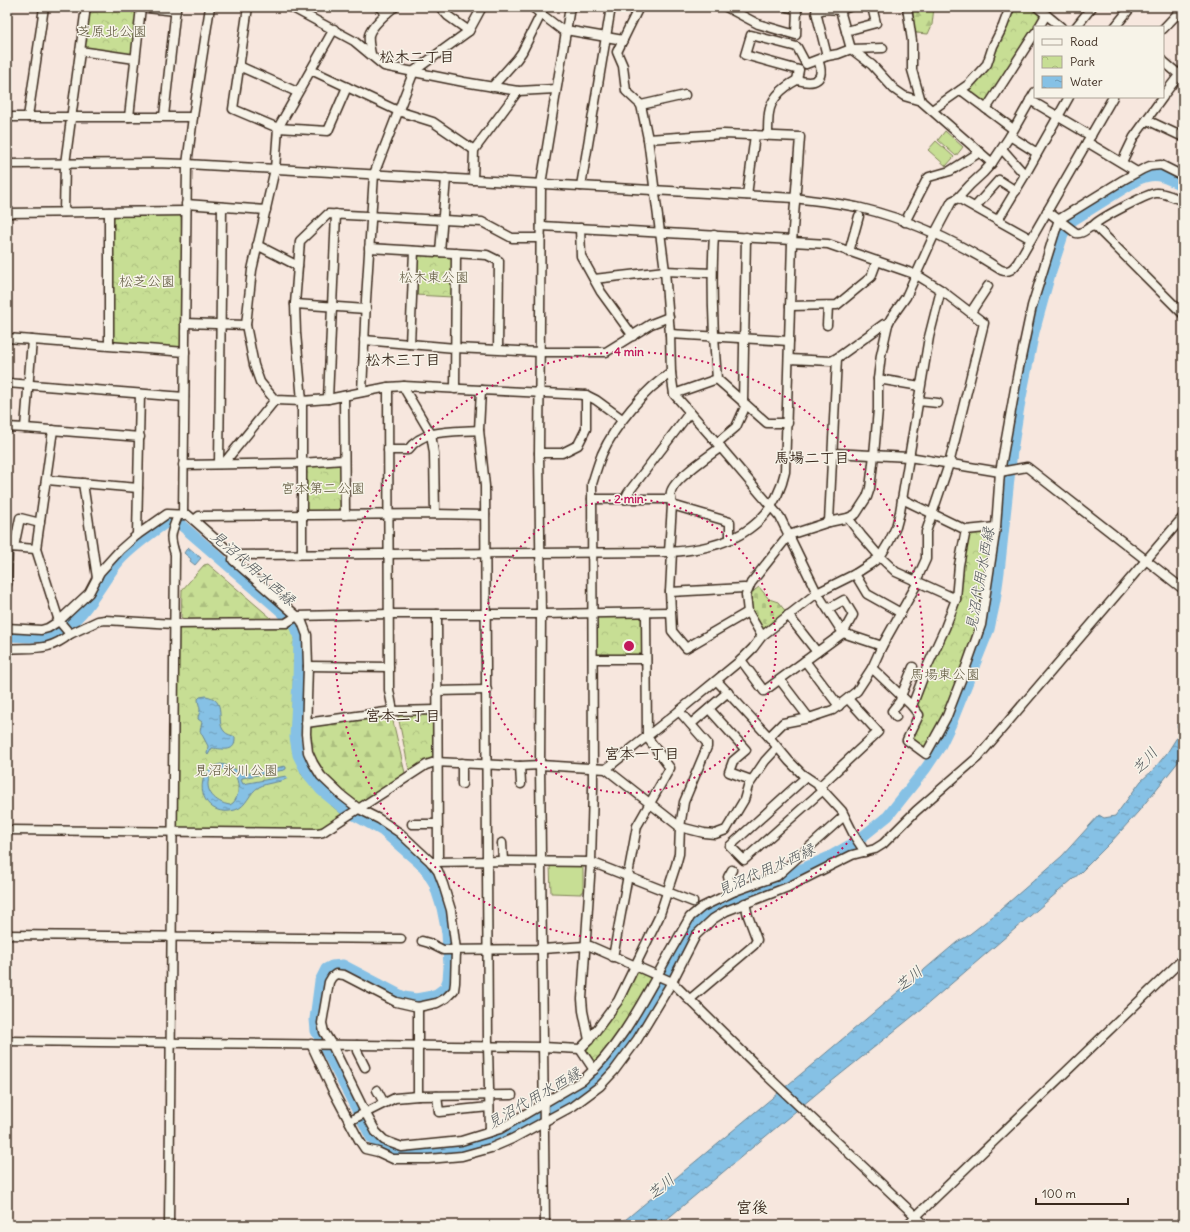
<svg xmlns="http://www.w3.org/2000/svg" width="1190" height="1232" font-family="Delius,'Klee One',sans-serif">
  <defs>
    <pattern id="forest-firs" width="22" height="20" patternUnits="userSpaceOnUse"><rect width="22" height="20" fill="#c7de94"/><path d="M5 1l3.5 6h-7zM16 11l3.5 6h-7z" fill="#acbf7f"/></pattern>
    <pattern id="cemetery-stones" width="16" height="16" patternUnits="userSpaceOnUse"><rect width="16" height="16" fill="#c7de94"/><path d="M2 7V4a2 2 0 0 1 4 0v3zM10 15v-3a2 2 0 0 1 4 0v3z" fill="#acbf7f"/></pattern>
    <pattern id="park-crowns" width="20" height="18" patternUnits="userSpaceOnUse"><rect width="20" height="18" fill="#c7de94"/><path d="M2 6a3 3 0 1 1 6 0M12 15a3 3 0 1 1 6 0" fill="none" stroke="#acbf7f"/></pattern>
    <pattern id="water-ripples" width="26" height="14" patternUnits="userSpaceOnUse"><rect width="26" height="14" fill="#86c1e5"/><path d="M2 4q2-2 4 0t4 0M15 11q2-2 4 0t4 0" fill="none" stroke="#6f9db9"/></pattern>
  </defs>
  <rect width="100%" height="100%" fill="#f7e7de"/>
  <filter id="ink" filterUnits="userSpaceOnUse"><feTurbulence type="fractalNoise" baseFrequency=".025" numOctaves="2"/><feDisplacementMap in="SourceGraphic" scale="8" xChannelSelector="R" yChannelSelector="G"/><feConvolveMatrix kernelMatrix="1 2 1 2 8 2 1 2 1" color-interpolation-filters="sRGB"/></filter>
  <g filter="url(#ink)">
    <g fill="url(#forest-firs)" stroke="#818459">
      <path d="M911 7H934L932 25 928 34 916 33 912 21Z"/>
      <path d="M208 564 271 618V620L186 621 181 617 182 590 204 565Z"/>
      <path d="M390 715 392 717 405 773 403 775 360 804H356L334 786 322 772 311 752 309 729 311 727Z"/>
    </g>
    <path fill="url(#cemetery-stones)" stroke="#818459" d="M759 587 769 599 778 602 787 613 765 631 762 630C754 617 749 609 751 593Z"/>
    <g fill="url(#park-crowns)" stroke="#818459">
      <path d="M91 7H103L136 11 139 13 133 56 84 48Z"/>
      <path d="M1013 7H1033L1042 14V17L986 103H983L967 91V88L977 80Z"/>
      <path d="M112 215H181L183 269 182 347 180 349 115 344 112 342Z"/>
      <path d="M419 254 451 256 453 258 452 297 415 295 417 256Z"/>
      <path d="M306 463H340L341 465 342 511 340 513H307L305 511Z"/>
      <path d="M970 531 994 532 979 627 955 692 926 751 911 740 922 714 916 705 930 668 954 615 960 599 961 567 968 532Z"/>
      <path d="M642 615 644 618 642 656 599 657 596 654 597 617 598 616Z"/>
      <path d="M177 625H289L293 633 295 643 291 731 294 752 302 775 332 806 343 815 326 826 314 829H175Z"/>
      <path d="M432 713 434 715V758L411 771 409 770 398 716 400 714Z"/>
      <path d="M639 971 653 977 613 1044 594 1064 586 1052 587 1049 622 1002 636 972Z"/>
    </g>
    <g fill="#c7de94" stroke="#818459">
      <path d="M945 131 963 147 956 156 938 140Z"/>
      <path d="M936 141 954 157 946 166 928 150Z"/>
      <path d="M583 865V892H581V894L551 893 550 866Z"/>
    </g>
    <g fill="url(#water-ripples)" stroke="#688595" fill-rule="evenodd">
      <path d="M188 547 201 558 195 565 190 561 191 559 184 553Z"/>
      <path d="M206 696C228 700 215 721 224 731 227 735 232 735 235 737 236 753 224 749 212 748L208 755 207 754 208 746 200 731 202 722 198 719C198 715 200 713 200 710 200 707 198 703 198 699L200 697Z"/>
      <path d="M1183 716V756L1138 812 1111 842 1080 873 923 1008 821 1090 660 1225H619L807 1069 957 942 966 937 993 916 1062 856 1099 815 1104 818 1115 816 1141 781 1153 770 1167 753 1181 731 1177 726Z"/>
      <path d="M221 764C230 765 237 772 245 773 258 774 272 769 284 766L286 767V769L284 770 242 778 241 780 243 784 286 776 288 778C280 783 268 782 259 787 249 792 247 807 235 810 199 820 190 770 221 764ZM226 769C230 771 234 773 236 777 240 785 239 801 230 805 204 801 199 771 226 769Z"/>
    </g>
    <g fill="none" stroke-linecap="round" stroke-linejoin="round">
      <g stroke="#688595" stroke-width="2">
        <path d="M176 542 179 551V555"/>
        <path d="M176 932V890"/>
        <path d="M175 968 176 942"/>
      </g>
      <path stroke="#86c1e5" stroke-width="11" d="M7 636C23 636 41 640 56 633 85 621 101 582 120 560 134 545 152 533 168 521H173L180 524 282 612 293 623 299 637 298 680 295 737 298 755 307 773 321 790 345 810 383 831 424 867 434 883 442 908 447 933 449 967 448 980 445 988 437 994 427 997 416 999 404 997 343 965 332 966 326 969 320 981 315 1019 316 1031 371 1137 377 1143 387 1151 400 1155 436 1153 466 1148 489 1141 514 1131 587 1087 601 1076 631 1036 648 1008 689 933 698 922 711 911 725 903 829 857 857 841 888 816 926 768 940 747 951 724 989 629 995 601 999 572 1012 451 1019 407 1034 332 1050 274 1065 229 1070 222 1137 180C1157 171 1164 177 1183 186"/>
      <g stroke="#3b2a1e" stroke-width="11">
        <g id="minor">
          <path d="M137 7 176 11"/>
          <path d="M248 7 233 109 278 128 328 131 347 87"/>
          <path d="M291 7 354 41 384 66 464 82 518 91 556 89"/>
          <path d="M379 7 387 13"/>
          <path d="M440 7 448 16 469 31"/>
          <path d="M532 7 566 33"/>
          <path d="M639 7 617 52 623 66 626 91 641 105 648 139 665 271 670 334 671 373 674 394 717 443 780 517 817 593 843 633 882 646"/>
          <path d="M726 7 758 24 796 35 797 9 787 7"/>
          <path d="M849 7 840 10 851 49 883 48"/>
          <path d="M907 7 912 41V70L921 101"/>
          <path d="M1037 7 1061 27"/>
          <path d="M1039 27 1046 15"/>
          <path d="M1076 27 1092 7"/>
          <path d="M1115 27 1131 7"/>
          <path d="M334 29 278 128 275 169 252 270 246 325 254 365 260 382 275 400 302 401 328 399 388 387 404 386 481 390 479 430 485 486 488 1046 490 1132"/>
          <path d="M1163 29 1183 8"/>
          <path d="M566 30 623 40"/>
          <path d="M846 31 876 23 872 7"/>
          <path d="M80 51 135 59"/>
          <path d="M371 54C370 49 368 41 369 35 371 27 388 11 395 7"/>
          <path d="M827 56 816 12 825 9 840 10 839 7"/>
          <path d="M1163 61 1183 78"/>
          <path d="M239 66 297 92"/>
          <path d="M311 70 398 111 433 122 474 150"/>
          <path d="M492 87 517 59 522 52 541 14"/>
          <path d="M961 90 1013 129"/>
          <path d="M1163 96 1183 70"/>
          <path d="M1030 100 1091 136"/>
          <path d="M641 105 685 95"/>
          <path d="M986 109 1035 33"/>
          <path d="M932 110 969 84 987 64 993 46 1003 26 1010 7"/>
          <path d="M164 116 176 7"/>
          <path d="M7 117H193"/>
          <path d="M28 117 44 7"/>
          <path d="M129 117 141 7"/>
          <path d="M1147 120 1183 137"/>
          <path d="M768 135C768 128 768 120 769 113 771 98 784 87 797 80 815 85 826 80 818 60"/>
          <path d="M1010 136 1037 153"/>
          <path d="M1087 142 1137 172"/>
          <path d="M1002 149 1025 175"/>
          <path d="M1122 162 1134 137 1163 97"/>
          <path d="M992 163 1010 136 1035 92"/>
          <path d="M7 164 155 163 187 164 795 198C817 201 839 203 861 208 911 220 958 242 1001 270 1009 273 1013 269 1018 262L1113 97"/>
          <path d="M473 180 474 150 518 91"/>
          <path d="M581 186 611 7"/>
          <path d="M747 195 755 135"/>
          <path d="M958 198 1031 239"/>
          <path d="M186 204 266 210"/>
          <path d="M975 207 999 180 1016 191"/>
          <path d="M1047 211 1076 233C1085 235 1088 224 1096 227L1183 314"/>
          <path d="M64 212 65 164 86 7"/>
          <path d="M109 212V345"/>
          <path d="M7 213 186 211"/>
          <path d="M998 220 1025 175 1069 97"/>
          <path d="M905 222 927 179 929 177 950 171 980 152"/>
          <path d="M541 226 792 240"/>
          <path d="M1093 226C1098 219 1147 194 1156 193 1164 192 1175 198 1183 201"/>
          <path d="M580 228 581 256 601 292 633 336"/>
          <path d="M714 235C711 283 713 331 717 379L767 423H788"/>
          <path d="M792 242 828 244 917 275 941 290 984 323 949 464 926 532V559L916 581"/>
          <path d="M257 245 298 266"/>
          <path d="M369 248 487 255 499 261 498 349"/>
          <path d="M440 252 446 178"/>
          <path d="M849 252 859 216"/>
          <path d="M594 279 665 271 712 273"/>
          <path d="M295 304 366 309"/>
          <path d="M790 306 837 305 871 277 877 261"/>
          <path d="M971 312 988 286"/>
          <path d="M185 323 246 325"/>
          <path d="M827 325 828 306"/>
          <path d="M670 334 789 341"/>
          <path d="M7 338 185 352"/>
          <path d="M364 340 455 348 540 352H606L651 324 669 317"/>
          <path d="M410 344 414 251"/>
          <path d="M789 359 831 361 837 358 884 324H888"/>
          <path d="M878 379 920 386"/>
          <path d="M7 383 184 397"/>
          <path d="M404 386 405 390 431 434 434 453 435 514"/>
          <path d="M388 387 389 690 393 711"/>
          <path d="M455 389 456 253"/>
          <path d="M481 390 586 395 596 400 622 419"/>
          <path d="M362 392 366 300 374 174 414 71 469 31 482 7"/>
          <path d="M674 394 717 379"/>
          <path d="M344 396 345 515"/>
          <path d="M328 399 336 214"/>
          <path d="M918 401 938 403"/>
          <path d="M743 403 746 237"/>
          <path d="M7 427 25 428 140 437"/>
          <path d="M25 428 32 340"/>
          <path d="M53 430 36 549 59 621 70 634 98 621 105 620 174 624 286 623 297 616 302 622 307 635 308 666 306 734 308 752 313 763 321 776 341 795 359 809 379 819 400 833 431 862 438 871 443 884 451 910 456 950 455 983 454 990 446 998 437 1003 418 1007 396 1002 344 975 336 974 332 977 329 982 322 1023 324 1032 332 1045 365 1112 376 1132 384 1140 391 1143 402 1147 461 1141 500 1129 583 1080C615 1051 636 1014 657 976 667 956 679 937 690 917L702 907 735 891 777 876 844 816"/>
          <path d="M717 443 736 427 746 405"/>
          <path d="M388 450H408C423 428 456 432 479 430"/>
          <path d="M539 453H562L578 445 586 429V395"/>
          <path d="M833 453 909 457 1000 472 1027 467 1183 589"/>
          <path d="M224 463 275 400"/>
          <path d="M219 464 222 207"/>
          <path d="M183 465 301 463 344 460"/>
          <path d="M47 480 138 488"/>
          <path d="M83 483 97 578"/>
          <path d="M592 499H671"/>
          <path d="M625 499 628 493 690 412"/>
          <path d="M672 505 730 522V536L731 539"/>
          <path d="M183 515 187 164 193 117 210 7"/>
          <path d="M848 518 861 535 880 557 896 572 956 599"/>
          <path d="M194 520 199 516 435 514 485 515"/>
          <path d="M829 522 837 358"/>
          <path d="M966 530 996 527"/>
          <path d="M137 535 140 394"/>
          <path d="M10 547 36 549"/>
          <path d="M14 547 20 518 40 523"/>
          <path d="M669 552 672 505C671 501 670 496 671 492 674 479 709 456 721 447"/>
          <path d="M672 552 670 592 672 631 686 648 748 612"/>
          <path d="M234 554 233 560 297 616 389 614H541L670 612"/>
          <path d="M302 554V401L296 333 295 304 300 241 328 214 482 222 512 238H541"/>
          <path d="M855 574 867 594 901 613"/>
          <path d="M7 584 8 547"/>
          <path d="M670 592 744 588 748 589"/>
          <path d="M437 614 438 862"/>
          <path d="M788 615 817 652"/>
          <path d="M7 628 41 630 48 628 59 621 89 593 100 572 120 550 137 535 167 514 188 515 229 551 238 555 669 552C724 549 772 531 785 472L792 242 800 137 723 134 648 139"/>
          <path d="M762 636 748 612 746 595 751 583 789 535 829 522 848 518 856 514 867 497 870 488 874 455 878 409V379L881 355 888 324 891 318 906 297 935 233 952 201 958 198 970 185 983 173 992 163 921 101 904 96 894 89 872 65 851 49 838 54 827 56 806 64 797 47 751 35 745 55 799 70 797 80"/>
          <path d="M7 649C33 647 49 652 70 634"/>
          <path d="M593 659H646"/>
          <path d="M741 660 764 691 843 633 853 615 844 600 828 609"/>
          <path d="M805 661 839 706"/>
          <path d="M308 666 389 667"/>
          <path d="M872 668 912 706 927 667 945 628 956 599 959 565 966 530 902 499"/>
          <path d="M780 680 809 718 833 710 857 691 872 668 882 646 918 582"/>
          <path d="M717 681 769 737 789 761 802 774 817 784 842 811 855 837 865 852"/>
          <path d="M437 691 487 690"/>
          <path d="M912 706 919 715 907 740 926 754 947 716 966 667 981 625 996 527 1000 472 1018 372 1032 306 1059 219 1063 217 1123 180 1143 169 1150 166 1161 165 1183 176"/>
          <path d="M709 709 746 750 733 761 729 772 751 780"/>
          <path d="M896 717 892 711 900 701 901 696 913 667"/>
          <path d="M306 723 393 711 437 710"/>
          <path d="M691 724 728 692"/>
          <path d="M769 737 783 723 809 718"/>
          <path d="M520 766 521 784"/>
          <path d="M606 769 679 711 741 660 753 648 762 636 817 593 855 574 869 565 880 557 889 542 896 527 900 512 929 337 941 290"/>
          <path d="M806 777 730 846 744 860 823 790"/>
          <path d="M462 784V763"/>
          <path d="M819 787 878 732 848 699"/>
          <path d="M412 824H437"/>
          <path d="M7 830 318 833 323 832 329 828 426 765 435 762 520 766 540 765 606 769 680 827 704 833 715 834 726 830 744 800 748 786 765 761 777 748"/>
          <path d="M502 843 503 861"/>
          <path d="M431 862 503 861 591 862 693 902"/>
          <path d="M732 870 728 877 735 891"/>
          <path d="M7 935 401 939"/>
          <path d="M422 941 429 943 443 950 542 949 586 946H590L672 982 762 1071 925 1225"/>
          <path d="M613 957 637 826 670 768 647 737 646 613"/>
          <path d="M689 1000 754 945 757 940 748 916 745 903"/>
          <path d="M589 1040 583 1011 582 999 591 862 593 788 592 484C595 474 598 464 602 454 614 427 645 388 671 373"/>
          <path d="M7 1041 543 1047 580 1049 589 1040 618 1001 659 917 676 865 679 854 680 827 684 802 707 747V743L679 711"/>
          <path d="M311 1044 332 1089 359 1140 365 1149 378 1152 393 1159H428L462 1156 491 1148 512 1139 573 1106 600 1086 614 1071 637 1040 672 982 696 935 713 919 726 911 788 887 852 855 875 849 883 844 916 811 978 757 1183 517"/>
          <path d="M357 1045V1051L365 1067"/>
          <path d="M580 1049 594 1070"/>
          <path d="M377 1090 384 1103"/>
          <path d="M418 1096V1007"/>
          <path d="M437 1096 439 1112 489 1107"/>
          <path d="M355 1118 395 1098 418 1096 512 1095"/>
          <path d="M169 1225 175 554C169 535 171 534 178 515"/>
          <path d="M545 1225 540 765 541 614 539 453 541 184 570 7"/>
          <path d="M907 1225 1183 959"/>
          <path d="M1179 1225 1183 1220"/>
        </g>
      </g>
      <use href="#minor" stroke="#f7f3e8" stroke-width="8"/>
    </g>
  </g>
  <g fill="none" stroke="#c2185b" stroke-width="2" stroke-dasharray="2 4">
    <circle cx="629" cy="646" r="147"/>
    <circle cx="629" cy="646" r="294"/>
  </g>
  <g text-anchor="middle" stroke-width="3" stroke-linejoin="round" paint-order="stroke">
    <g font-size="14" fill="#5e573c" stroke="#f7f3e8">
      <text x="112" y="36">芝原北公園</text>
      <text x="434" y="282">松木東公園</text>
      <text x="147" y="286">松芝公園</text>
      <text x="323" y="493">宮本第二公園</text>
      <text x="945" y="679">馬場東公園</text>
      <text x="236" y="775">見沼氷川公園</text>
    </g>
    <g font-size="15" font-weight="bold" fill="#3b2a1e" stroke="#f7f3e8">
      <text x="417" y="62">松木二丁目</text>
      <text x="403" y="365">松木三丁目</text>
      <text x="812" y="463">馬場二丁目</text>
      <text x="403" y="721">宮本二丁目</text>
      <text x="642" y="759">宮本一丁目</text>
    </g>
    <g font-size="15" font-style="italic" fill="#52575a" stroke="#f7f3e8">
      <text transform="translate(253 568) rotate(41)" y="5">見沼代用水西縁</text>
      <text transform="translate(980 579) rotate(-80)" y="5">見沼代用水西縁</text>
      <text transform="translate(1145 761) rotate(-49)" y="5">芝川</text>
      <text transform="translate(766 870) rotate(-24)" y="5">見沼代用水西縁</text>
      <text transform="translate(909 979) rotate(-40)" y="5">芝川</text>
      <text transform="translate(534 1098) rotate(-30)" y="5">見沼代用水西縁</text>
      <text transform="translate(661 1187) rotate(-40)" y="5">芝川</text>
    </g>
    <g font-size="16" font-weight="bold" fill="#3b2a1e" stroke="#f7f3e8">
      <text x="752" y="1213">宮後</text>
    </g>
  </g>
  <circle cx="629" cy="646" r="6" fill="#c2185b" stroke="#f7f3e8" stroke-width="2"/>
  <g font-size="12" text-anchor="middle" font-weight="bold" fill="#c2185b" stroke="#f7f3e8" stroke-width="3" stroke-linejoin="round" paint-order="stroke">
    <text x="629" y="356">4 min</text>
    <text x="629" y="503">2 min</text>
  </g>
  <rect width="1190" height="1232" fill="none" stroke="#f7f3e8" stroke-width="24"/>
  <rect x="12" y="12" width="1166" height="1208" fill="none" stroke="#3b2a1e" stroke-width="1.5" filter="url(#ink)"/>
  <rect x="1034" y="26" width="130" height="72" fill="#f7f3e8" stroke="#aca397"/>
  <rect x="1042" y="39" width="20" height="6" fill="#f7f3e8" stroke="#aca397"/>
  <text x="1070" y="46" font-size="12" fill="#3b2a1e">Road</text>
  <rect x="1042" y="56" width="20" height="12" fill="url(#park-crowns)" stroke="#aca397"/>
  <text x="1070" y="66" font-size="12" fill="#3b2a1e">Park</text>
  <rect x="1042" y="76" width="20" height="12" fill="url(#water-ripples)" stroke="#aca397"/>
  <text x="1070" y="86" font-size="12" fill="#3b2a1e">Water</text>
  <path d="M1036 1198v6h92v-6" fill="none" stroke="#3b2a1e" stroke-width="2"/>
  <text x="1042" y="1198" font-size="12" fill="#3b2a1e" stroke="#f7f3e8" stroke-width="3" paint-order="stroke">100 m</text>
</svg>
